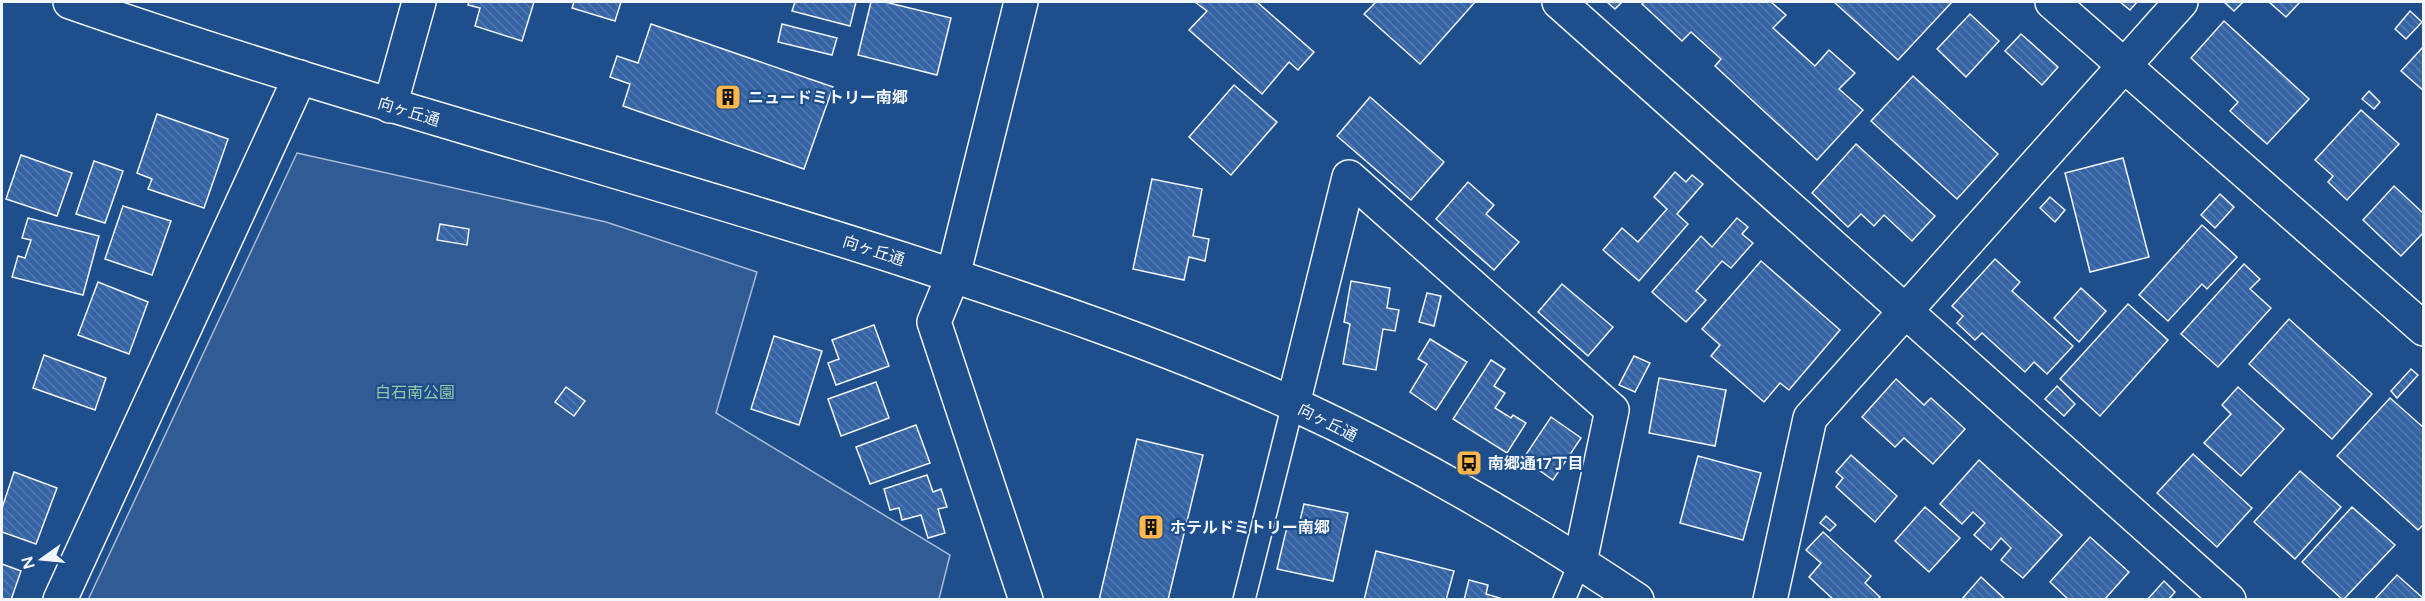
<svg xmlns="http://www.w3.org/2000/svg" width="2425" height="601" font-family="Figtree,'Noto Sans JP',sans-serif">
  <defs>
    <pattern id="building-back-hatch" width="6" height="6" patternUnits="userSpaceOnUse" patternTransform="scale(1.5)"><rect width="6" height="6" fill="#3563a3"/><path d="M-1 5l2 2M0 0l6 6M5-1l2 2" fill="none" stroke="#537ab1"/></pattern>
  </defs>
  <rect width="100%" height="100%" fill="#1f4e8c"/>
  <path fill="#305b95" stroke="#a8bbd7" stroke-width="1.5" d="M297 153 606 222 757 272 716 413 950 555 939 599 88 600Z"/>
  <g fill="url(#building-back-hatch)" stroke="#f2f6ff" stroke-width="1.5">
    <path d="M469 2H534L522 41 475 26 480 8 468 5Z"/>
    <path d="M574 2H621L615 21 572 8Z"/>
    <path d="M795 2H856L850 26 792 11Z"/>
    <path d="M871 2H885L951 18 937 75 858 55Z"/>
    <path d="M1195 2H1257L1314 52 1298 70 1289 62 1262 94 1189 30 1207 11Z"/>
    <path d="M1376 2H1475L1420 64 1364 14Z"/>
    <path d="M1607 2H1622L1615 9Z"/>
    <path d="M1644 2H1771L1786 15 1773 28 1815 66 1829 50 1855 73 1839 89 1863 110 1817 160 1715 66 1721 59 1691 32 1682 41 1642 4Z"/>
    <path d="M1834 2H1952L1898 60Z"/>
    <path d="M2120 2H2137L2130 10Z"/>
    <path d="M2224 2H2243L2234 11Z"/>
    <path d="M2269 2H2300L2286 17Z"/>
    <path d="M2410 11 2422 22 2406 39 2395 29Z"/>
    <path d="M1970 14 1999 41 1966 77 1937 49Z"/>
    <path d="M2224 21 2309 99 2267 144 2230 111 2238 102 2191 58Z"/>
    <path d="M651 24 833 87 804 169 623 106 630 84 610 77 617 56 638 63Z"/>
    <path d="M782 24 837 38 832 55 778 42Z"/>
    <path d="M2021 34 2058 67 2042 85 2005 51Z"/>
    <path d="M2424 46V91L2401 71Z"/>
    <path d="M1913 76 1998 154 1957 199 1871 121Z"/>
    <path d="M1234 85 1277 122 1231 175 1189 137Z"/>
    <path d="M2369 91 2380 102 2374 109 2362 99Z"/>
    <path d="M1370 97 1444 162 1411 200 1337 136Z"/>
    <path d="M2361 110 2399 144 2347 200 2328 182 2333 176 2315 160Z"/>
    <path d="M157 114 228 139 204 208 148 189 152 179 137 173Z"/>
    <path d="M1856 144 1935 216 1912 241 1884 215 1874 226 1861 214 1848 227 1812 193Z"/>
    <path d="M21 155 72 173 57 216 6 199Z"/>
    <path d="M2123 158 2149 257 2090 272 2065 173Z"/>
    <path d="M94 161 123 171 105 223 76 214Z"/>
    <path d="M1675 172 1686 182 1692 175 1703 184 1677 214 1688 224 1639 281 1603 250 1622 228 1638 242 1667 209 1654 197Z"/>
    <path d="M1152 179 1202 189 1193 236 1209 239 1205 261 1189 257 1184 280 1133 269Z"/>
    <path d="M1468 182 1494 205 1486 214 1519 242 1494 270 1436 219Z"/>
    <path d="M2394 186 2424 214V232L2401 256 2363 220Z"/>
    <path d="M2220 194 2234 207 2215 228 2201 215Z"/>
    <path d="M2050 197 2065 210 2055 222 2040 208Z"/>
    <path d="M123 206 171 221 152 275 105 259Z"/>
    <path d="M28 218 99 236 83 295 12 277 18 256 25 258 31 240 22 238Z"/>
    <path d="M1737 218 1748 227 1742 234 1753 243 1731 268 1722 261 1696 291 1706 300 1686 322 1652 292 1701 236 1712 247Z"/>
    <path d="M440 224 469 229 467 245 437 240Z"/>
    <path d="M2202 225 2237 257 2207 289 2202 284 2168 321 2139 295Z"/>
    <path d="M1995 259 2020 282 2012 291 2073 346 2047 374 2034 362 2025 372 1982 333 1975 340 1957 323 1963 316 1952 306Z"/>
    <path d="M1761 261 1840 330 1789 390 1780 383 1764 402 1711 356 1720 345 1702 329Z"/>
    <path d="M2244 264 2260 279 2250 289 2271 308 2218 367 2181 334Z"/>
    <path d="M1351 281 1390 288 1387 308 1399 310 1395 331 1383 329 1376 370 1343 364 1350 324 1344 322Z"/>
    <path d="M98 282 148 302 129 354 78 335Z"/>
    <path d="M1562 284 1613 327 1588 356 1538 312Z"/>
    <path d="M2081 288 2106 311 2079 342 2054 318Z"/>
    <path d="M1427 293 1441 296 1434 326 1419 322Z"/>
    <path d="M2128 304 2168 340 2100 416 2060 379Z"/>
    <path d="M2289 319 2372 394 2332 439 2249 364Z"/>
    <path d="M874 325 889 366 836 385 828 363 839 359 832 340Z"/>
    <path d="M774 336 822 351 799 425 751 409Z"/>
    <path d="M1430 339 1467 362 1436 410 1410 392 1427 364 1418 359Z"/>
    <path d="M44 355 106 378 95 410 33 388Z"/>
    <path d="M1634 356 1650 363 1635 392 1619 385Z"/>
    <path d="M1491 360 1505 369 1494 386 1505 393 1495 408 1511 418 1513 415 1526 423 1507 453 1453 419Z"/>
    <path d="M2411 369 2418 375 2397 398 2391 391Z"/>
    <path d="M1659 378 1726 390 1715 446 1649 433Z"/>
    <path d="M1896 379 1924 405 1931 398 1965 429 1933 464 1904 438 1895 447 1862 417Z"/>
    <path d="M876 382 889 418 841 436 828 399Z"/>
    <path d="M2057 386 2075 404 2064 416 2045 399Z"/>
    <path d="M566 387 585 401 574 416 555 402Z"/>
    <path d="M2238 387 2284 429 2241 476 2204 443 2231 414 2222 405Z"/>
    <path d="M2390 398 2424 428V524L2418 530 2337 456Z"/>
    <path d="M1551 417 1581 438 1553 480 1523 459Z"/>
    <path d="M916 425 930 463 870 484 856 447Z"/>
    <path d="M1137 439 1203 455 1168 600H1099Z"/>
    <path d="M2193 454 2252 508 2217 547 2157 493Z"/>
    <path d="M1851 455 1897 496 1875 522 1836 487 1843 478 1836 472Z"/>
    <path d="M1698 456 1761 473 1743 540 1680 523Z"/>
    <path d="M1979 460 2062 535 2023 578 2001 560 2011 548 2001 538 1991 550 1974 535 1985 523 1973 512 1962 524 1940 504Z"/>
    <path d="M2300 471 2341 507 2295 559 2254 522Z"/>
    <path d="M14 472 57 488 36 544 2 532V508Z"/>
    <path d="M927 475 933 492 941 489 947 507 938 509 945 533 928 538 921 515 902 520 899 508 890 510 884 489Z"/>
    <path d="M1304 504 1348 513 1333 581 1277 569 1287 527 1298 529Z"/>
    <path d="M1925 507 1960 538 1929 572 1895 541Z"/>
    <path d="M2352 507 2395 545 2343 600 2302 562Z"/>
    <path d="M1826 516 1836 525 1830 531 1820 523Z"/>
    <path d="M1823 532 1871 576 1865 583 1880 597 1877 600H1834L1809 577 1821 563 1806 550Z"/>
    <path d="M2090 537 2129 572 2104 600H2069L2050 582Z"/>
    <path d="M1376 551 1454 571 1446 600H1364Z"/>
    <path d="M2 564 21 571 11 600H2Z"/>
    <path d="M2397 575 2424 599V600H2374Z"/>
    <path d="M1981 577 2006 600H1961Z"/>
    <path d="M1469 580 1488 585 1486 594 1506 600H1464Z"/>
    <path d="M2164 581 2175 592 2168 600H2147Z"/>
  </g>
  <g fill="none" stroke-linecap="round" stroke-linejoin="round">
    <g stroke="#f2f6ff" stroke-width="24">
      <g id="lane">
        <path d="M1244 600 1293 404"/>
        <path d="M1564 600 1580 562"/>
      </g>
    </g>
    <g stroke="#f2f6ff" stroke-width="36">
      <g id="street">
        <path d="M1021 2 953 276 934 322 1026 600"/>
        <path d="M1559 2 2229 600"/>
        <path d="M2052 2 2424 329"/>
        <path d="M390 106 419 2"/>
        <path d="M1293 404 1349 177 1612 410 1580 562"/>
        <path d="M60 600 300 77"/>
        <path d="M1770 600 1810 418 2181 2"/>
      </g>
    </g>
    <g stroke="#f2f6ff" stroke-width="36">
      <path id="secondary" d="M70 2C344 98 626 170 902 259 1034 302 1165 346 1291 403 1411 458 1527 526 1637 600"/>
    </g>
    <use href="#lane" stroke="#1f4e8c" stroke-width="21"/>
    <use href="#street" stroke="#1f4e8c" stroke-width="33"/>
    <use href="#secondary" stroke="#1f4e8c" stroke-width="33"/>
  </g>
  <defs>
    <g id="building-square" transform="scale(1.35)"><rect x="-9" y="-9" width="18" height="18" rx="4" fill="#ffb74d" stroke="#1f4e8c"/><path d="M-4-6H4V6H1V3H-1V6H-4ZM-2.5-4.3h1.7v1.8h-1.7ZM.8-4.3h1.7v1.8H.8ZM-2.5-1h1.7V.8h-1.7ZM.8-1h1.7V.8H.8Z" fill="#111"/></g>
    <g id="bus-square" transform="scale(1.35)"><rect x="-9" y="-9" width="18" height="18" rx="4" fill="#ffb74d" stroke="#1f4e8c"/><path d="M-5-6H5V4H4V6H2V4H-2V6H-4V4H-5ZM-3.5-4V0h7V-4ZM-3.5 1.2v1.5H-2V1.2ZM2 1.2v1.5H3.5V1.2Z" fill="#111"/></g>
  </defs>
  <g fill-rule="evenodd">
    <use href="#building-square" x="728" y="97"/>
    <use href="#bus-square" x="1469" y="463"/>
    <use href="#building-square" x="1151" y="527"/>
  </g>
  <g text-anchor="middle" stroke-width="4.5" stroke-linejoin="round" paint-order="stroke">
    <g font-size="16" font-weight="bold" fill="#f2f6ff" stroke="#1f4e8c" text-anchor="start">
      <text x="748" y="103">ニュードミトリー南郷</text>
      <text x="1488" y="469">南郷通17丁目</text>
      <text x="1170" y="533">ホテルドミトリー南郷</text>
    </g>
    <g font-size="16" fill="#f2f6ff" stroke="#1f4e8c">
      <text transform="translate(409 111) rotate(17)" y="6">向ヶ丘通</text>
      <text transform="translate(874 250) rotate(18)" y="6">向ヶ丘通</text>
      <text transform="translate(1328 422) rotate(27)" y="6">向ヶ丘通</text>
    </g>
    <g font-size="16" fill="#97c8a6" stroke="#1f4e8c">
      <text x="415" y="398">白石南公園</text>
    </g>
  </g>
  <rect width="2425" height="601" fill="none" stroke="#f2f6ff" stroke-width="6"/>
  <g transform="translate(42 559) rotate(255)" stroke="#1f4e8c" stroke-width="4.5" paint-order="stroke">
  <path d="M0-4.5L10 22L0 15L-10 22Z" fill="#f2f6ff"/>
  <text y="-9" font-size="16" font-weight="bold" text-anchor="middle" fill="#f2f6ff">N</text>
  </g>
</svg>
